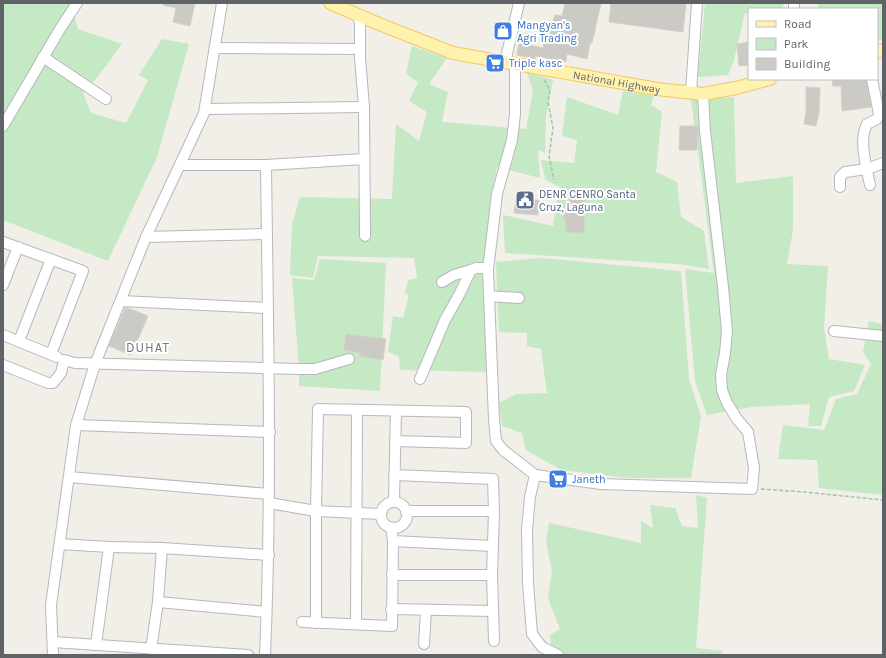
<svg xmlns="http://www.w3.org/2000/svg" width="886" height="658" font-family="Karla,sans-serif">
  <rect width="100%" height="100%" fill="#f1efe8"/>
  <g fill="#c5e8c5">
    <path d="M3 3H71L78 29 122 44 99 75 83 93 91 113 126 123 148 80 139 75 162 39 189 44 157 157 108 261 3 220Z"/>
    <path d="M705 3H785L781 9H749V13H745L734 60 728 75 698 77Z"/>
    <path d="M818 3H883V40L877 41V9H818Z"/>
    <path d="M412 46 447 58 429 84 448 92 442 122 526 129 533 91 527 72 553 80 546 116 545 153 538 150 540 178 497 167 492 191 483 262 487 372 400 370 399 357 388 352 393 316 403 318 409 295 404 293 409 280 417 278 414 258 318 256 313 278 290 275 292 224 300 197 392 199 396 124 419 141 427 112 409 101 418 82 406 74Z"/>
    <path d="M623 91 654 96 651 105 662 112 656 172 677 182 681 217 704 231 709 269 678 264 505 253 503 215 553 226 559 187 545 179 541 160 574 163 577 140 562 136 567 97 618 115Z"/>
    <path d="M734 97 736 183 793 176V230L787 264 828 266 824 327 829 359 865 365 854 391 829 397 821 426H808L810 404 752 407 707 415 695 381 685 269 714 273 691 99Z"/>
    <path d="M542 258 681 271 689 379 701 416 691 478H629L561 470 526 450 522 433 502 426 499 403 516 394 547 393 541 349 527 346V333L499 332 496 262Z"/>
    <path d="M320 259 386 263 380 391 299 386V369L292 278 314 280Z"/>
    <path d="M869 321 883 324V495L819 488 817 460 778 459 783 425 824 430 836 399 857 394 871 364 863 352Z"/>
    <path d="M696 495 707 498 696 648 722 651V655H564L551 645 550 635 560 629 548 598 552 571 546 542 549 523 641 543V521L653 528 650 505 675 508 682 526 698 528Z"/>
  </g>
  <g fill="#cccac5" stroke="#d6d1c6">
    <path d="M163 3H195L190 26 173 22 176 8 163 5Z"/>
    <path d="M565 3H601L592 43H590L587 59 567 54 566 62 536 56 535 59 517 55 519 43 543 48 545 37 549 38 555 15 562 16Z"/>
    <path d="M611 3H686L683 32 609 22Z"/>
    <path d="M749 42V65L739 66 737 44Z"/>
    <path d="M833 79H866L871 107 842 111 841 86H832Z"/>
    <path d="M806 87 820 88 819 112 816 126 804 124 806 112Z"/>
    <path d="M680 126H698L697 150H679Z"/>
    <path d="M571 187 587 189 584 207V233L566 232V221H564L565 206H569Z"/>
    <path d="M516 198 539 200 538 215 514 213Z"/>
    <path d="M125 308H128L148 316 131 355 109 346Z"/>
    <path d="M346 334 386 339 383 360 359 356 360 353 344 350Z"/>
  </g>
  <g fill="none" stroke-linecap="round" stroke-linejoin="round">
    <g stroke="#b5b8bc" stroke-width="12">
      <g id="minor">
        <path d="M794 3V9"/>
        <path d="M358 15 360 24V57L364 107 365 236"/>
        <path d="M215 48 360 49"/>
        <path d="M43 57 106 99"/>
        <path d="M505 62 519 3"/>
        <path d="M515 64V114L512 140 497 194 488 270 494 420 496 441 503 450 535 475 601 484 752 489 754 468 748 432 737 419 727 403 722 390 721 375 725 353 727 331 723 287 705 131 703 94"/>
        <path d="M691 92 697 3"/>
        <path d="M206 109 364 107"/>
        <path d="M3 126 60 29 77 3"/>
        <path d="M180 165H266L364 159"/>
        <path d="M870 185C867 169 858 140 867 124L877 119 879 114 872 79"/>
        <path d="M840 187V177L845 172 867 169 883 163"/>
        <path d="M146 237 267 234"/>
        <path d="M3 242 83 271 51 354"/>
        <path d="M442 282 454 275 471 270"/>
        <path d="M3 285 18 247"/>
        <path d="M489 296 519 298"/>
        <path d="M121 301 267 308"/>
        <path d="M834 331 883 336"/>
        <path d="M3 335 57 357"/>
        <path d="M19 341 51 259"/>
        <path d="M3 365 48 383H53L61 373 64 360 75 363 299 369H315L349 359"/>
        <path d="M420 379 445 320 459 295 471 270 476 268H488"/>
        <path d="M76 425 270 432"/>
        <path d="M394 475 493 479 494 511 492 575 494 641"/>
        <path d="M535 475 530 497 527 530 528 583 532 634 542 647 558 655"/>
        <path d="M69 477 269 494"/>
        <path d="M394 502 396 411"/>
        <circle cx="394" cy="515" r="13"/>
        <path d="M269 503 316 511 381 514"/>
        <path d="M406 511H494"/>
        <path d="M393 541 493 546"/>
        <path d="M60 544 109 547 162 548 269 555"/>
        <path d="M392 575H492"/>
        <path d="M158 602 266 612"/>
        <path d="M391 609 493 611"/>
        <path d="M302 622 392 626 393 541 391 527"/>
        <path d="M316 623V511L318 409 466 412V443L395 441"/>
        <path d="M356 624 357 410"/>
        <path d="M53 642 248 655"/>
        <path d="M424 644 426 610"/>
        <path d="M96 645 109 547"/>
        <path d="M151 649 158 602 162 548"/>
        <path d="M53 655 51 605 76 425 95 364 146 237 204 113 222 3"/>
        <path d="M265 655C272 492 268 329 266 165"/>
      </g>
    </g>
    <g stroke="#f2c960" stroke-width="14">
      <g id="major">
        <path id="s1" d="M330 3 379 24 453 53 657 89 703 94 736 88 770 79"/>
        <path d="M877 52 883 50"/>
      </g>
    </g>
    <g stroke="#9cc7a9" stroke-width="1.5" stroke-dasharray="4 2" stroke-linecap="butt">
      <path d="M544 80 550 90 548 102 553 128 549 156 554 180"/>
      <path d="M761 489 804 492 883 500"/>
    </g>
    <use href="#minor" stroke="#fff" stroke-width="10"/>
    <use href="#major" stroke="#fff2af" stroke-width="12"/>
  </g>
  <defs>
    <g id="shop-square" transform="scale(1)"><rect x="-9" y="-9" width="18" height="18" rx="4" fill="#3f7fe0" stroke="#fff"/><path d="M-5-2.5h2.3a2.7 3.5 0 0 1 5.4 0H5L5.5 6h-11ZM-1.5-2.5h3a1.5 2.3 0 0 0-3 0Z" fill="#fff"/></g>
    <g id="supermarket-square" transform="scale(1)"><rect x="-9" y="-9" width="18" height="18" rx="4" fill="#3f7fe0" stroke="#fff"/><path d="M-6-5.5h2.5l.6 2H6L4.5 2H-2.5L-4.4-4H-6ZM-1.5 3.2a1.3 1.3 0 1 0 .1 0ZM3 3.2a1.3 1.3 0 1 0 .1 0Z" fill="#fff"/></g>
    <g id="civic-square" transform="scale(1)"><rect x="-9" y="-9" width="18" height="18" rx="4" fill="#5c6f8a" stroke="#fff"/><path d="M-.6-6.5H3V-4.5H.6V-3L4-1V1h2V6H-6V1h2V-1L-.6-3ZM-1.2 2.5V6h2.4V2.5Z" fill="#fff"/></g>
  </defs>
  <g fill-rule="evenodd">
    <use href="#shop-square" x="503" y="31"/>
    <use href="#supermarket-square" x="495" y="63"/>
    <use href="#civic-square" x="525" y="200"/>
    <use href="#supermarket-square" x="558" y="479"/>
  </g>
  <g text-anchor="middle" stroke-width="4" stroke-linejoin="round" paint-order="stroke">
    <g font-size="11" fill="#366cbe" stroke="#fff" text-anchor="start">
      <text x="517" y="29">Mangyan's<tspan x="517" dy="13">Agri Trading</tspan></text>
      <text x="509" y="67">Triple kasc</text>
      <text x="572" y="483">Janeth</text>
    </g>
    <g font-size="11" fill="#5f6368" stroke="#fff">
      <text dy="4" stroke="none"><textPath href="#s1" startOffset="299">National Highway</textPath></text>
    </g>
    <g font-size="11" fill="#4e5e75" stroke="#fff" text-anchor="start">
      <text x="539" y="198">DENR CENRO Santa<tspan x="539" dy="13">Cruz, Laguna</tspan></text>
    </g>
    <g font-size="13" letter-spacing="1" fill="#70757a" stroke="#fff">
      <text x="148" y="352">DUHAT</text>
    </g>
  </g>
  <rect width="886" height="658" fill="none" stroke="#5f6368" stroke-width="8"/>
  <rect x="748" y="8" width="130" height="72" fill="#ffffff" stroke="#bfc1c3"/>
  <rect x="756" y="21" width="20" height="6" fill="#fff2af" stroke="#bfc1c3"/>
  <text x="784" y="28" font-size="12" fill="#5f6368">Road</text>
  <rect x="756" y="38" width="20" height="12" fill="#c5e8c5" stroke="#bfc1c3"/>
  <text x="784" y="48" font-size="12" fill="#5f6368">Park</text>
  <rect x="756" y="58" width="20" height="12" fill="#cccac5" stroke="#bfc1c3"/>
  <text x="784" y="68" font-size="12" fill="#5f6368">Building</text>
</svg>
